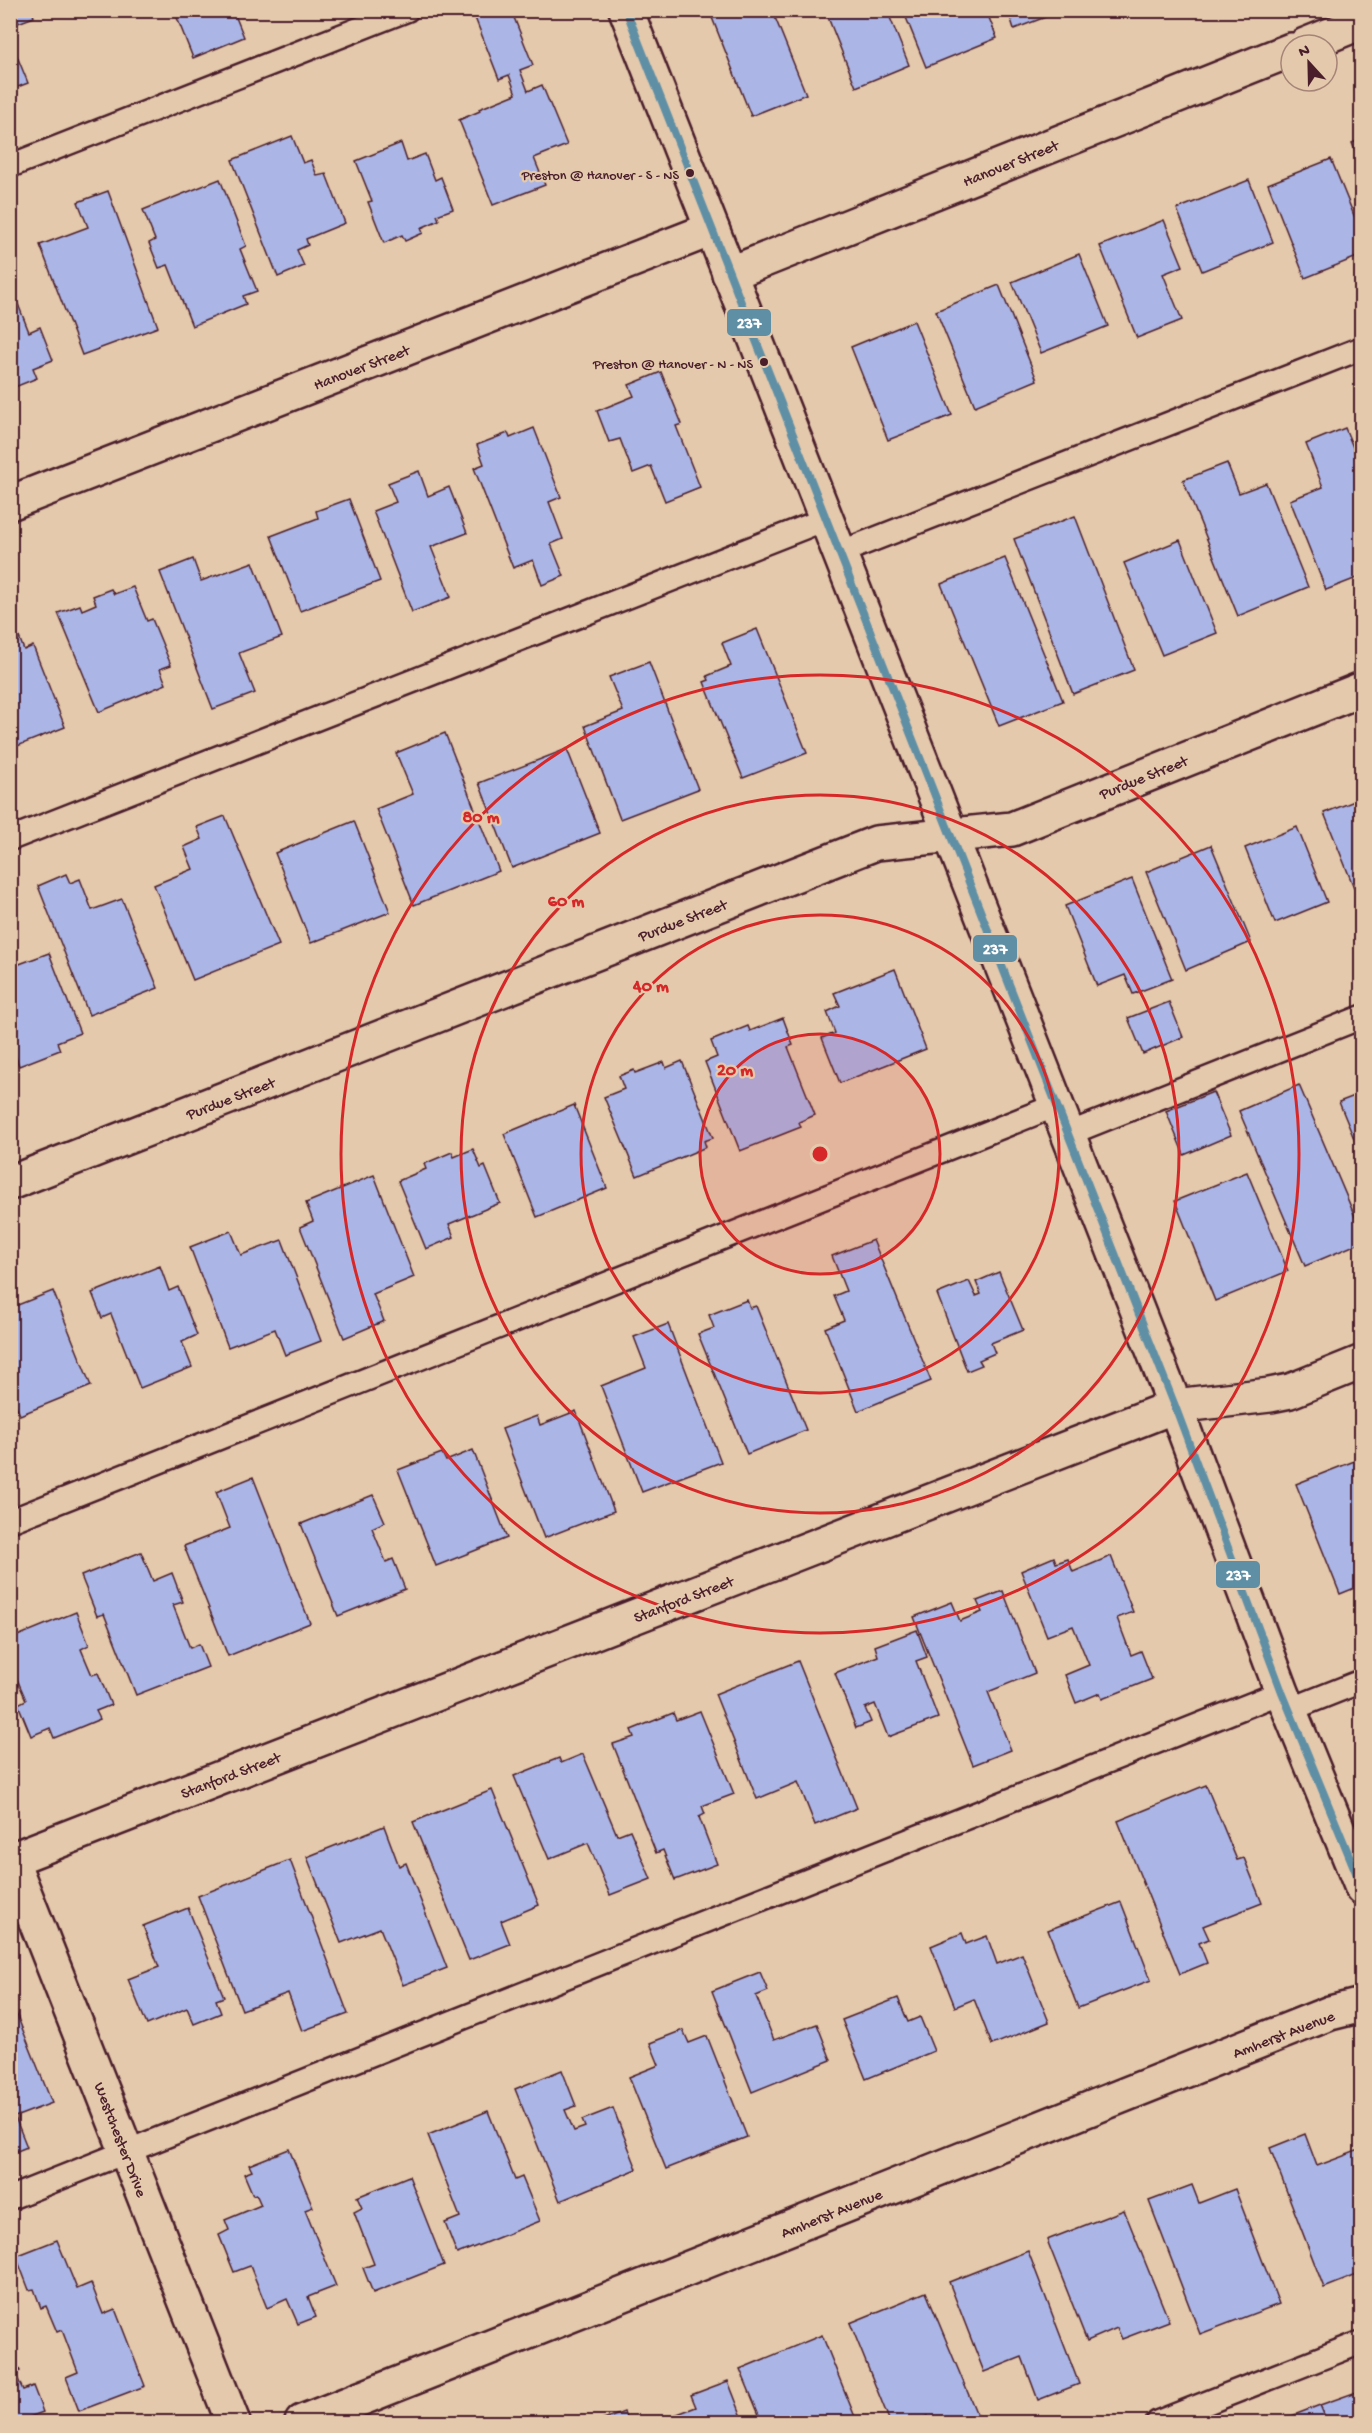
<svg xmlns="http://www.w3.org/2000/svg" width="1372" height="2433" font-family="'Gochi Hand',sans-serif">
  <rect width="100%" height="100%" fill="#e4c9ac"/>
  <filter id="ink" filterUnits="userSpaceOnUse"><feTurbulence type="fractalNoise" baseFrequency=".0167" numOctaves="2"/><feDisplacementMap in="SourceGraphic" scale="12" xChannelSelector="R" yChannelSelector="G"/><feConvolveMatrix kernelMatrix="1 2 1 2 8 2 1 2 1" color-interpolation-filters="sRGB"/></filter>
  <g filter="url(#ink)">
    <g fill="#abb6e6" stroke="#4a1f2b" stroke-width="1.5">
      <path d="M10 10H32L34 17 10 26Z"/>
      <path d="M174 10H233L244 37 193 58Z"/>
      <path d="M472 10H511L533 65 520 70 528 91 542 85 567 145 534 158 545 185 493 205 459 120 480 111 479 109 516 94 509 75 499 79Z"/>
      <path d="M709 10H772L806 94 751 116Z"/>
      <path d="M825 10H887L909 65 856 87Z"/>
      <path d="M903 10H986L997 38 926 67Z"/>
      <path d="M1008 10H1064L1014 29Z"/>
      <path d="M10 39 28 83 10 90Z"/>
      <path d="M292 136 303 163 311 160 317 176 326 174 345 223 306 239 308 245 297 250 304 266 278 277 232 160Z"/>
      <path d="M1362 139V167L1352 143Z"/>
      <path d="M401 143 407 161 425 154 435 180 441 177 453 209 437 215 439 220 421 228 423 233 405 241 402 235 384 243 368 202 372 201 356 161Z"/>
      <path d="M1331 159 1362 235V255L1305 278 1268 184Z"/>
      <path d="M220 179 246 246 240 249 257 291 243 296 246 304 192 326 168 265 159 268 149 243 155 240 143 210Z"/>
      <path d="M1249 180 1273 242 1202 271 1177 209Z"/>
      <path d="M108 191 158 327 82 355 40 245 88 227 78 202Z"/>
      <path d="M1164 220 1183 266 1163 274 1182 320 1137 338 1100 246Z"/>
      <path d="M1079 254 1108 326 1041 353 1012 282Z"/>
      <path d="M999 285 1037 380 975 406 936 311Z"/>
      <path d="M16 299 29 332 40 327 53 360 33 368 37 378 10 389V302Z"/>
      <path d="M914 321 952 415 888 440 851 347Z"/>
      <path d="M661 372 682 424 676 426 700 487 665 501 651 466 633 473 620 439 609 442 597 411 634 396 629 385Z"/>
      <path d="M534 428 561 497 549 502 563 539 551 544 564 576 542 585 533 560 513 568 474 468 484 464 477 445 508 433 510 438Z"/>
      <path d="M1345 428 1362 469V576L1326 590 1290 500 1323 487 1306 444Z"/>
      <path d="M1227 463 1239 493 1266 483 1308 587 1238 616 1183 480Z"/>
      <path d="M419 471 428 496 449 487 467 533 431 547 451 597 412 612 373 511 396 502 388 483Z"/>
      <path d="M349 499 380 581 300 611 271 536 318 518 316 511Z"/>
      <path d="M1075 516 1134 670 1073 694 1014 539Z"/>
      <path d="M1180 540 1217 633 1162 655 1124 563Z"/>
      <path d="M1005 558 1063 701 999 726 941 584Z"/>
      <path d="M193 559 201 581 253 562 282 637 239 653 255 693 213 709 160 572Z"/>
      <path d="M133 587 147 621 152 619 171 665 160 669 166 684 99 712 58 613 80 605 82 610 96 604 93 596 111 589 114 594Z"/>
      <path d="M14 624 24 650 33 646 65 727 10 749V625Z"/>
      <path d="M757 629 807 753 743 778 704 682 709 680 707 676 731 666 722 643Z"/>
      <path d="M649 662 698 789 620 819 585 726 623 711 609 677Z"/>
      <path d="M445 733 499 871 414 905 376 809 413 794 396 753Z"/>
      <path d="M567 749 600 833 512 868 479 783Z"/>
      <path d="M1362 798V905H1361L1324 813Z"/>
      <path d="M225 816 279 945 193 980 154 885 193 869 184 847 202 839 197 827Z"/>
      <path d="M354 821 390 912 311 943 275 853Z"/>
      <path d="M1297 827 1327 902 1275 923 1245 848Z"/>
      <path d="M1211 845 1251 942 1186 970 1146 872Z"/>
      <path d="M66 874 70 883 80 879 92 910 122 899 158 988 89 1015 38 886Z"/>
      <path d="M1132 879 1172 979 1133 994 1125 975 1097 986 1065 906Z"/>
      <path d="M49 953 80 1033 57 1042 60 1050 19 1066 15 1054 10 1056V958L14 966Z"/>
      <path d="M895 969 926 1049 840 1083 822 1038 835 1033 827 1012 840 1006 834 993Z"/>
      <path d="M1169 1002 1183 1037 1143 1054 1128 1018Z"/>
      <path d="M783 1018 793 1045 788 1047 815 1115 799 1122 801 1127 740 1151 705 1062 717 1057 711 1041 748 1026 750 1031Z"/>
      <path d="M682 1061 713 1138 704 1141 706 1147 637 1176 604 1097 624 1089 619 1076 634 1070 635 1073 664 1062 666 1068Z"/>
      <path d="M1299 1085 1362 1233V1242L1305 1266 1239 1111Z"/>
      <path d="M1213 1092 1231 1135 1184 1155 1166 1111Z"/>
      <path d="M1362 1093V1158L1339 1102Z"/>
      <path d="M574 1105 607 1188 537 1217 504 1134Z"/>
      <path d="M473 1149 481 1168 485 1166 500 1203 449 1224 454 1237 426 1249 398 1181 426 1169 424 1164 452 1152 454 1157Z"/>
      <path d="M1247 1172 1288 1271 1215 1301 1175 1201Z"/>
      <path d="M374 1175 414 1277 373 1294 384 1321 344 1338 300 1227 313 1221 306 1203Z"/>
      <path d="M231 1231 241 1255 282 1240 321 1341 285 1355 275 1329 228 1347 190 1247Z"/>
      <path d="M873 1240 931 1381 858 1411 825 1328 844 1320 834 1296 846 1291 832 1256Z"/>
      <path d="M160 1266 169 1291 178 1287 197 1335 182 1342 192 1367 140 1388 111 1314 102 1318 92 1293Z"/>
      <path d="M999 1272 1023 1330 991 1343 995 1353 979 1360 982 1365 967 1371 937 1294 969 1281 976 1296 981 1294 976 1282Z"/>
      <path d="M53 1291 91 1386 20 1415 10 1391V1308Z"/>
      <path d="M747 1300 750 1308 756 1306 806 1430 747 1454 698 1334 714 1328 709 1315Z"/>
      <path d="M668 1324 721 1462 642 1492 601 1386 646 1368 634 1337Z"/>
      <path d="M576 1411 614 1511 544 1538 502 1429 537 1416 540 1425Z"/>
      <path d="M473 1450 507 1538 436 1566 398 1470 442 1453 446 1461Z"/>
      <path d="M1357 1460 1362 1471V1585L1340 1594 1296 1484Z"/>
      <path d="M253 1477 310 1623 228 1656 184 1546 230 1528 216 1492Z"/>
      <path d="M373 1495 385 1522 372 1528 386 1562 393 1559 405 1589 338 1616 301 1524Z"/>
      <path d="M141 1552 153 1581 172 1573 183 1602 173 1605 190 1648 199 1644 208 1667 136 1695 104 1614 97 1616 81 1576Z"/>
      <path d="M1111 1556 1133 1612 1117 1618 1131 1655 1141 1651 1152 1679 1102 1699 1100 1693 1076 1703 1065 1675 1089 1665 1073 1626 1047 1636 1021 1571 1054 1557 1056 1563 1068 1559 1073 1572Z"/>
      <path d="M1003 1591 1035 1673 988 1692 1011 1750 973 1765 914 1617 952 1602 960 1621 982 1612 977 1601Z"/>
      <path d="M76 1612 89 1645 81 1649 92 1675 98 1673 111 1705 96 1711 100 1719 54 1738 50 1728 31 1736 18 1704 26 1700 10 1663V1639Z"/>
      <path d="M917 1630 927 1657 916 1661 938 1718 888 1737 875 1704 865 1708 871 1722 856 1728 835 1673 878 1656 875 1646Z"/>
      <path d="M798 1661 857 1808 815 1825 798 1782 757 1799 715 1694Z"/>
      <path d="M700 1711 734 1794 702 1806 705 1814 699 1817 717 1864 675 1880 663 1850 656 1853 613 1744 634 1737 631 1730 673 1713 676 1720Z"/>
      <path d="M583 1754 617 1835 630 1830 651 1879 610 1895 588 1843 549 1859 514 1776 559 1758 561 1763Z"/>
      <path d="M1206 1785 1237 1860 1244 1858 1262 1903 1203 1926 1209 1939 1199 1943 1207 1963 1180 1974 1118 1821Z"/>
      <path d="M492 1790 539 1905 501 1921 510 1944 469 1960 413 1822Z"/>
      <path d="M384 1826 399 1866 406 1863 447 1968 403 1985 380 1928 341 1943 307 1857Z"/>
      <path d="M290 1860 348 2014 302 2031 288 1993 242 2010 198 1896Z"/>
      <path d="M1121 1902 1151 1980 1078 2008 1048 1930Z"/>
      <path d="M188 1908 224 1997 216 2000 221 2013 194 2024 187 2008 147 2025 128 1979 159 1967 143 1926Z"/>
      <path d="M962 1933 966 1944 987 1936 997 1964 1022 1954 1049 2022 992 2045 974 1999 955 2007 931 1946Z"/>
      <path d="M760 1972 768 1991 756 1996 774 2040 817 2024 831 2060 752 2092 712 1991Z"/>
      <path d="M10 1998 52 2103 15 2117 27 2147 10 2154Z"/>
      <path d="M898 1998 908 2022 920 2017 934 2051 866 2079 842 2020Z"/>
      <path d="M683 2030 689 2043 707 2036 747 2137 666 2169 629 2077 659 2065 650 2043Z"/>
      <path d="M562 2070 576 2106 565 2110 574 2131 585 2127 582 2120 613 2108 637 2169 560 2201 515 2089Z"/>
      <path d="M488 2111 515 2180 522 2177 540 2221 457 2254 445 2223 460 2217 428 2135Z"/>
      <path d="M1305 2134 1317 2166 1362 2149V2273L1324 2288 1270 2148Z"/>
      <path d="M289 2149 313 2207 305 2210 336 2286 308 2297 316 2317 298 2324 287 2299 267 2308 250 2266 234 2272 219 2235 229 2230 225 2220 261 2205 256 2194 253 2195 244 2174 252 2171 249 2165Z"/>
      <path d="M409 2176 444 2265 373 2293 363 2268 374 2264 354 2212 362 2208 357 2197Z"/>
      <path d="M1192 2185 1199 2203 1235 2189 1279 2304 1200 2334 1149 2201Z"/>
      <path d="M1124 2210 1169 2321 1122 2339 1117 2328 1087 2341 1047 2240Z"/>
      <path d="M57 2240 77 2289 91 2283 103 2314 115 2309 145 2386 79 2411 66 2377 78 2372 62 2330 57 2332 46 2306 41 2308 34 2289 29 2290 16 2256Z"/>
      <path d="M1028 2251 1079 2384 1038 2400 1022 2357 984 2372 949 2282Z"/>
      <path d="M926 2292 980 2422H930L928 2416 913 2422H890L850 2323Z"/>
      <path d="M822 2335 857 2422H762L740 2369Z"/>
      <path d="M10 2348 20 2371 15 2373 23 2390 33 2386 43 2412 16 2422H10Z"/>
      <path d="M728 2381 744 2422H656L696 2407 691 2395Z"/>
      <path d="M1362 2390V2422H1327L1320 2405Z"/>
      <path d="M1320 2405 1327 2422H1276Z"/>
      <path d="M624 2412 628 2422H599Z"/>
    </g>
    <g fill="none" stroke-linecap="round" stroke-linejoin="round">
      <g stroke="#4a1f2b" stroke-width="27">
        <g id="lane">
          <path d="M10 166 407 10"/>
          <path d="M839 553 1362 348"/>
          <path d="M10 839 826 519"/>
          <path d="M1068 1134 1362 1017"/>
          <path d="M10 1521 1057 1105"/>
          <path d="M1289 1710 1362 1681"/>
          <path d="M10 2198 1282 1692"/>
          <path d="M1158 2422 1362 2342"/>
        </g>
      </g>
      <g stroke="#4a1f2b" stroke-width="38">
        <g id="street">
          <path d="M1305 45 1362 22"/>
          <path d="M729 274 1291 50"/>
          <path d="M10 503 712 229"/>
          <path d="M10 1183 876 843 1012 829 1362 689"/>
          <path d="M10 1856 233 2422"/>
          <path d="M10 1860 1175 1406 1270 1395 1290 1391 1362 1362"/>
          <path d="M302 2422 1330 2013 1362 2005"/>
        </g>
      </g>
      <g stroke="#4a1f2b" stroke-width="38">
        <path id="secondary" d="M626 10 1175 1406 1282 1692 1362 1888"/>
      </g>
      <use href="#lane" stroke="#e4c9ac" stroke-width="22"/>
      <use href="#street" stroke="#e4c9ac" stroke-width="33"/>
      <use href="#secondary" stroke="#e4c9ac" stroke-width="33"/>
      <g stroke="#e4c9ac" stroke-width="12">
        <path id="bus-1" d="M626 10 1175 1406 1282 1692 1362 1887"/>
      </g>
      <use href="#bus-1" stroke="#5f8fa5" stroke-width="8"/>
    </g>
  </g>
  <circle cx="820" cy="1154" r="120" fill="#d62828" fill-opacity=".12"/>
  <g fill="none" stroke="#d62828" stroke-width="3">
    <circle cx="820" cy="1154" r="120"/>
    <circle cx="820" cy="1154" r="239"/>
    <circle cx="820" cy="1154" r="359"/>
    <circle cx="820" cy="1154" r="479"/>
  </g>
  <g fill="#4a1f2b" stroke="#e4c9ac" stroke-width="2">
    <circle cx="690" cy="173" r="5"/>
    <circle cx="764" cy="362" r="5"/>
  </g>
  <g text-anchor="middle" stroke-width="4.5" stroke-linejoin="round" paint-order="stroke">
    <g font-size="14" fill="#4a1f2b" stroke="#e4c9ac" text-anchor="end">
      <text x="679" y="179">Preston @ Hanover - S - NS</text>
      <text x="753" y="368">Preston @ Hanover - N - NS</text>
    </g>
    <g font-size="16" fill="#4a1f2b" stroke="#e4c9ac">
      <text transform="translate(1010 162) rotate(-22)" y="6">Hanover Street</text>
      <text transform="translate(361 366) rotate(-21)" y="6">Hanover Street</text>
      <text transform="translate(1143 776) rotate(-22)" y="6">Purdue Street</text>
      <text transform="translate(682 919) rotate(-21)" y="6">Purdue Street</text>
      <text transform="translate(230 1097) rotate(-21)" y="6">Purdue Street</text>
      <text transform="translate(683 1598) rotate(-21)" y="6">Stanford Street</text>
      <text transform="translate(230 1774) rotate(-21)" y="6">Stanford Street</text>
      <text transform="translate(1283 2033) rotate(-21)" y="6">Amherst Avenue</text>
      <text transform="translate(122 2139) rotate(69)" y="6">Westchester Drive</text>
      <text transform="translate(831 2212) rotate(-22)" y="6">Amherst Avenue</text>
    </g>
  </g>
  <circle cx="820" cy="1154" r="9" fill="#d62828" stroke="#e4c9ac" stroke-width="3"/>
  <g font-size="18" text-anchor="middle" font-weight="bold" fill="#d62828" stroke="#e4c9ac" stroke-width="4.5" stroke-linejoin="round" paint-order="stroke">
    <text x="481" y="822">80 m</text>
    <text x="566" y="906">60 m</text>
    <text x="651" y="991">40 m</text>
    <text x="735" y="1075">20 m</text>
  </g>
  <g stroke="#e4c9ac" stroke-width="2">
    <rect x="726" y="308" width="46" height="29" rx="6" fill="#5f8fa5"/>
    <rect x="972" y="934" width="46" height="29" rx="6" fill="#5f8fa5"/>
    <rect x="1215" y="1560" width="46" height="29" rx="6" fill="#5f8fa5"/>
  </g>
  <g font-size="16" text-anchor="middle" font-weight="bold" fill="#fff">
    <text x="749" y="328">237</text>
    <text x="995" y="954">237</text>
    <text x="1238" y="1580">237</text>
  </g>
  <rect width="1372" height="2433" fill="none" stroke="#e4c9ac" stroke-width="36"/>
  <rect x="18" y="18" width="1336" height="2397" fill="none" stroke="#4a1f2b" stroke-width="2" filter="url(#ink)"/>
  <g transform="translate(1309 63) rotate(338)"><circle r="28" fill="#e4c9ac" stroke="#a68578" stroke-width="1.5"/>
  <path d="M0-4.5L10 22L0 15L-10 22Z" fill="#4a1f2b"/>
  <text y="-9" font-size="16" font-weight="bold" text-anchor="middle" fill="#4a1f2b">N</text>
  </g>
</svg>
